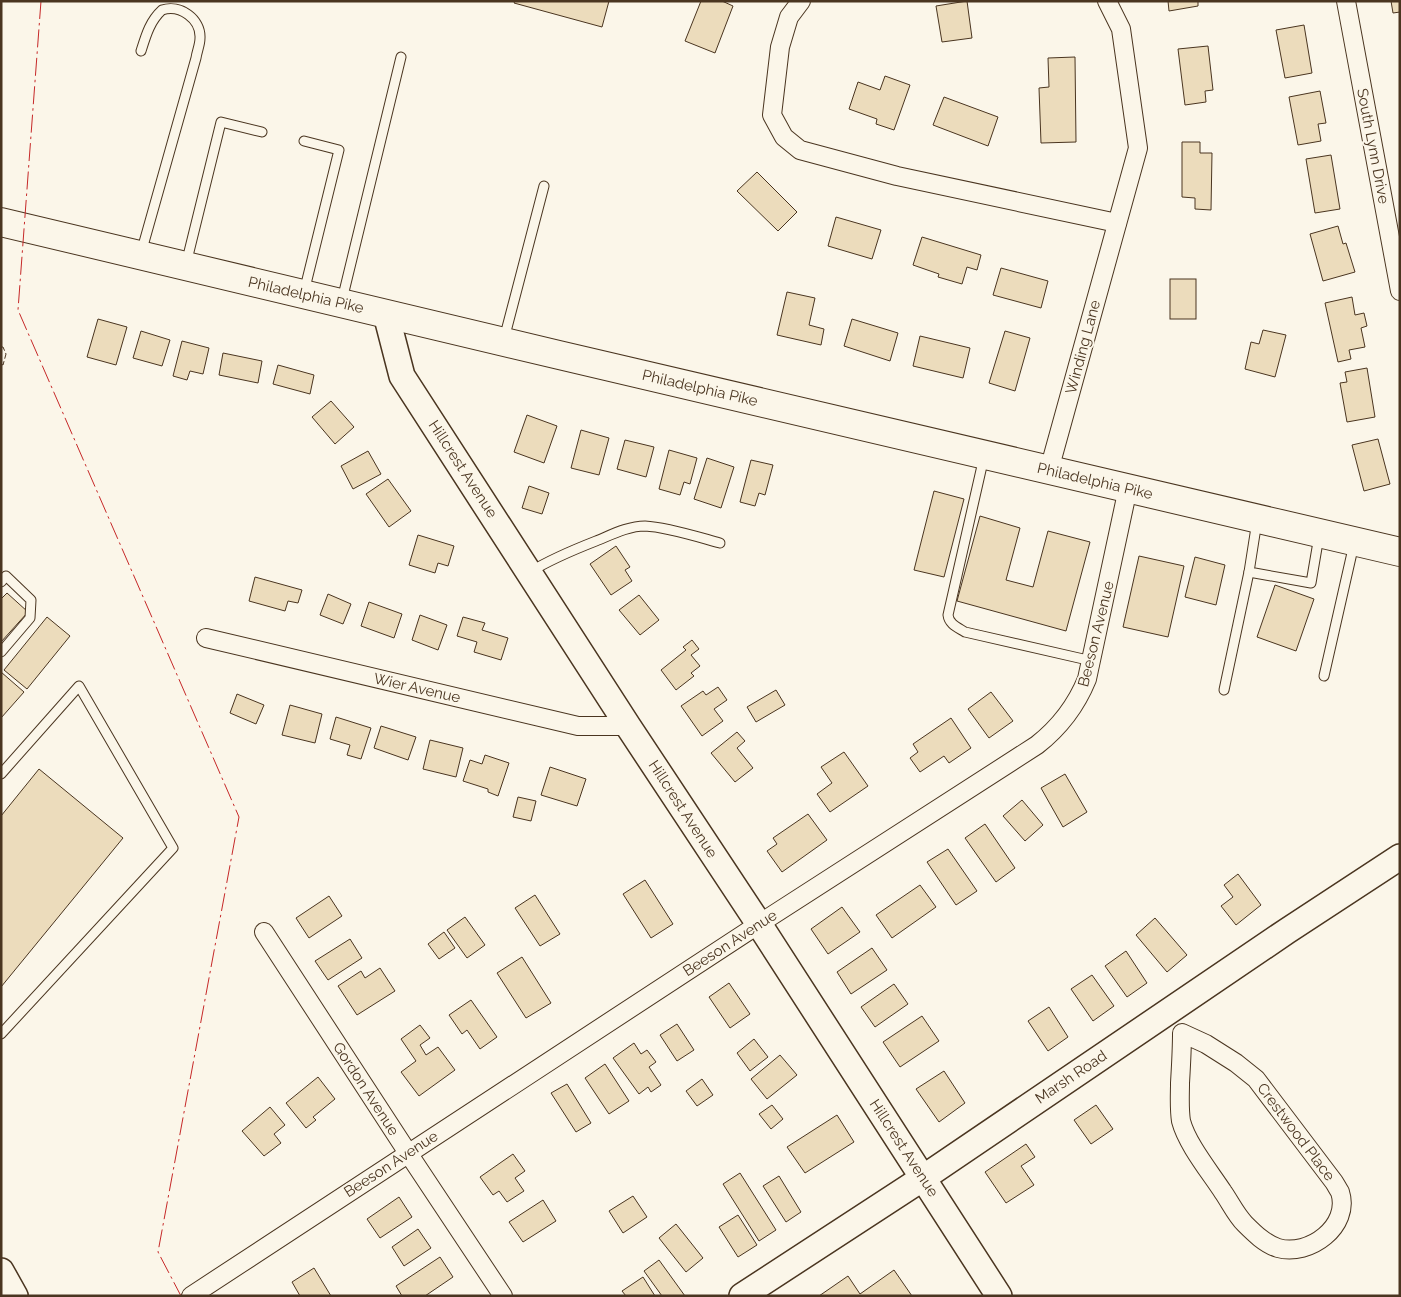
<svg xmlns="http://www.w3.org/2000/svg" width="1401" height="1297" font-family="Raleway,sans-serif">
  <rect width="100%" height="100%" fill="#fbf6e9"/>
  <g fill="#ecdcbc" stroke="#4a3520">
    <path d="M515 1H609L602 27 514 3Z"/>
    <path d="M701 1H722L733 6 715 53 685 41Z"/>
    <path d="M967 1 972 38 942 42 936 6Z"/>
    <path d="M1168 1H1198V6L1169 11Z"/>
    <path d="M1391 1H1400V12L1393 13Z"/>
    <path d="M1304 25 1312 73 1285 78 1276 30Z"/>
    <path d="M1208 46 1213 90 1205 91 1206 102 1185 105 1178 49Z"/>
    <path d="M1075 57 1076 142 1041 143 1039 88 1049 87 1048 58Z"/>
    <path d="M885 76 910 85 894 130 876 124 877 119 849 109 858 82 880 90Z"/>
    <path d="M1320 91 1326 123 1318 124 1321 141 1298 145 1289 97Z"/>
    <path d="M944 97 998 117 988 146 933 125Z"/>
    <path d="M1182 142H1200V153H1212L1211 210 1195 209V198L1182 197Z"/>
    <path d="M1331 155 1340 209 1315 213 1306 159Z"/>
    <path d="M757 172 797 212 778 231 737 191Z"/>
    <path d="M836 217 881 230 872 259 828 246Z"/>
    <path d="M1338 226 1343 244 1346 243 1355 272 1323 281 1310 234Z"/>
    <path d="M922 237 981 255 977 270 967 267 962 284 938 277 939 274 913 265Z"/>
    <path d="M1001 268 1048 281 1041 308 993 295Z"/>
    <rect x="1170" y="279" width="26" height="40"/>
    <path d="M787 292 815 298 809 325 824 329 821 345 777 335Z"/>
    <path d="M1352 297 1355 315 1364 313 1367 326 1361 328 1365 347 1349 350 1351 359 1338 362 1325 303Z"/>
    <path d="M98 319 127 327 116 365 87 357Z"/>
    <path d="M852 319 898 333 890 361 844 346Z"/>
    <path d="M1263 330 1286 335 1275 377 1245 369 1251 342 1259 344Z"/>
    <path d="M141 331 170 340 162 366 133 358Z"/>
    <path d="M1005 331 1030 338 1015 391 989 383Z"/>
    <path d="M920 336 970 348 963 378 913 366Z"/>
    <path d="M182 341 209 348 203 374 190 371 187 380 173 376Z"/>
    <path d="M223 353 262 361 258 383 219 375Z"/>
    <path d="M278 365 314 375 310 394 273 384Z"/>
    <path d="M1367 368 1375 417 1347 422 1340 383 1347 382 1345 372Z"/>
    <path d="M331 401 354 427 335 444 312 417Z"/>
    <path d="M527 415 557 426 544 463 514 452Z"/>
    <path d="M581 430 609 438 599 475 571 468Z"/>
    <path d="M1378 439 1390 484 1364 491 1352 445Z"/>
    <path d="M625 440 654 447 646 477 617 469Z"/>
    <path d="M669 450 697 458 690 484 684 482 680 495 659 489Z"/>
    <path d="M368 451 381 474 353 489 341 466Z"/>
    <path d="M707 458 734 467 721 508 694 499Z"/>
    <path d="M751 460 773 465 765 495 759 493 755 506 740 502Z"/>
    <path d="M388 479 411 511 389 527 366 494Z"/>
    <path d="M529 486 549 493 542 514 522 508Z"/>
    <path d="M934 491 964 499 944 577 914 570Z"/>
    <path d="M980 516 1020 528 1006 580 1033 587 1048 531 1090 542 1066 631 957 601Z"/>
    <path d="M418 535 454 546 448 566 438 563 435 573 409 565Z"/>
    <path d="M616 546 630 567 625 570 632 581 611 595 590 564Z"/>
    <path d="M1139 556 1184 566 1168 637 1123 627Z"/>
    <path d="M1195 557 1225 565 1216 605 1185 597Z"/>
    <path d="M255 577 302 590 298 603 288 601 285 611 249 601Z"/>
    <path d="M1275 585 1314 599 1296 651 1257 637Z"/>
    <path d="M7 593 28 612 1 642V599Z"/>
    <path d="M328 594 351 604 343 624 320 615Z"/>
    <path d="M639 595 659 620 640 635 619 610Z"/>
    <path d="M369 602 402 614 394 638 361 626Z"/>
    <path d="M420 615 447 625 438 650 412 640Z"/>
    <path d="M47 617 70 636 27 689 4 670Z"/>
    <path d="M463 617 485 623 482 630 508 638 501 660 474 652 477 642 457 636Z"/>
    <path d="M692 640 699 649 691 655 700 666 691 673 694 676 676 690 661 670 686 650 683 647Z"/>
    <path d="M1 672 24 692 1 718Z"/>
    <path d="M718 687 727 700 714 709 723 721 702 736 681 706 703 691 706 695Z"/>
    <path d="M776 690 785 705 756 722 747 707Z"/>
    <path d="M991 692 1013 721 989 738 968 709Z"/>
    <path d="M237 694 264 705 256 724 230 713Z"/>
    <path d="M290 705 322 714 315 743 282 735Z"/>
    <path d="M336 717 371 728 361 759 347 755 350 745 330 739Z"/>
    <path d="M951 718 971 748 949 763 944 756 920 772 910 758 918 752 913 744Z"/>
    <path d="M381 726 416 737 408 760 374 748Z"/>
    <path d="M737 732 745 741 737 748 753 768 735 782 711 753Z"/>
    <path d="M430 740 463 748 456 777 423 769Z"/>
    <path d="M844 752 868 786 830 812 817 794 832 783 821 767Z"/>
    <path d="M485 755 509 763 498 796 488 792V789L463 781 470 760 482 764Z"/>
    <path d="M550 767 586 779 577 806 541 795Z"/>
    <path d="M39 769 123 838 1 987V816Z"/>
    <path d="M1065 774 1087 812 1063 827 1041 788Z"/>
    <path d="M518 797 536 801 531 821 513 817Z"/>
    <path d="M1022 800 1043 825 1025 841 1003 816Z"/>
    <path d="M808 814 827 840 782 872 767 851 777 844 773 838Z"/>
    <path d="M985 824 1015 868 996 882 965 838Z"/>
    <path d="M948 849 977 891 956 905 927 862Z"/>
    <path d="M1238 874 1261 905 1236 925 1221 906 1233 897 1224 885Z"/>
    <path d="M645 880 673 924 651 938 623 894Z"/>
    <path d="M920 885 936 907 892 938 876 915Z"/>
    <path d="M535 895 560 934 540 946 515 908Z"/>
    <path d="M329 896 342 916 309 938 296 918Z"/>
    <path d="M842 907 860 932 828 954 811 929Z"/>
    <path d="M465 917 485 945 467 958 447 930Z"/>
    <path d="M1155 918 1187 955 1167 972 1136 935Z"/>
    <path d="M444 932 455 948 439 959 428 944Z"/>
    <path d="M350 939 362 958 328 980 315 961Z"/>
    <path d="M872 948 887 970 851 994 837 972Z"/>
    <path d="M1126 951 1147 983 1127 997 1105 966Z"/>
    <path d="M522 957 551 1003 526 1018 497 973Z"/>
    <path d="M380 968 395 991 357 1015 338 986 361 971 365 978Z"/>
    <path d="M1092 975 1114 1006 1093 1021 1071 989Z"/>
    <path d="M729 983 750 1014 730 1028 709 997Z"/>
    <path d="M894 984 908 1004 875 1027 861 1007Z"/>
    <path d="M471 1000 497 1037 480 1049 467 1030 462 1034 449 1015Z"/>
    <path d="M1049 1007 1068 1037 1048 1051 1028 1021Z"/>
    <path d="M922 1016 939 1041 900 1067 883 1042Z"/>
    <path d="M677 1024 694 1050 677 1061 660 1035Z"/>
    <path d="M420 1025 430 1038 420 1045 426 1055 438 1047 455 1070 419 1096 401 1072 416 1061 401 1039Z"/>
    <path d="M754 1039 768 1057 750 1071 737 1053Z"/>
    <path d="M634 1043 641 1054 647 1050 656 1062 649 1067 661 1085 651 1092 648 1087 639 1094 613 1058Z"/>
    <path d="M780 1055 797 1075 767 1099 751 1079Z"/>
    <path d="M605 1064 629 1101 609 1114 585 1078Z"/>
    <path d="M944 1071 965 1103 939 1122 916 1089Z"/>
    <path d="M318 1077 335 1099 313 1117 316 1120 306 1128 286 1103Z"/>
    <path d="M702 1079 713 1095 697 1106 686 1091Z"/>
    <path d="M567 1084 591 1123 576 1132 551 1093Z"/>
    <path d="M772 1105 783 1119 771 1129 759 1114Z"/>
    <path d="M1096 1105 1113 1129 1091 1144 1074 1120Z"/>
    <path d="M270 1107 285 1125 274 1134 281 1143 264 1156 242 1131Z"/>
    <path d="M837 1115 854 1142 805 1173 787 1147Z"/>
    <path d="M1026 1144 1035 1157 1021 1166 1034 1185 1006 1203 985 1172Z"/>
    <path d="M513 1154 525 1171 515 1178 524 1191 507 1202 499 1191 493 1195 480 1177Z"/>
    <path d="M740 1173 776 1230 759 1241 723 1184Z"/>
    <path d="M779 1176 801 1212 786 1222 763 1186Z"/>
    <path d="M633 1196 647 1217 623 1233 609 1211Z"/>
    <path d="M399 1197 412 1217 380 1238 367 1219Z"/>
    <path d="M543 1200 556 1221 523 1242 509 1222Z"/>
    <path d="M738 1215 757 1245 738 1257 719 1227Z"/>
    <path d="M676 1224 703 1258 686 1272 659 1238Z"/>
    <path d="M418 1229 431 1248 404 1266 392 1247Z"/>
    <path d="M440 1257 453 1277 425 1296H402L396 1286Z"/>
    <path d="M659 1260 685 1296H662L644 1271Z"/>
    <path d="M314 1268 331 1296H300L292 1282Z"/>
    <path d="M894 1270 912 1296H819L848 1276 860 1294Z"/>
    <path d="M643 1277 655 1296H626L622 1291Z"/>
  </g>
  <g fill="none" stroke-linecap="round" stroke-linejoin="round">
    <g stroke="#4a3520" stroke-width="11">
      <g id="lane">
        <path d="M141 253 196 58C197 51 200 45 200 38 201 19 180 4 162 10 150 21 146 35 141 51"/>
        <path d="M186 264 221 122 262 132"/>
        <path d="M304 292 339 150 304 141"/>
        <path d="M342 300 401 57"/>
        <path d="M504 339 544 186"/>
        <path d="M984 457 948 615C949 624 957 627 965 632L1092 661"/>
        <path d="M1257 521 1249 572 1311 583 1319 536"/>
        <path d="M530 572C551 559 573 550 596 541 611 535 628 526 645 526 667 527 698 537 720 543"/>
        <path d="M1 582 6 576 31 600 30 618 1 652"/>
        <path d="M1324 676 1354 544"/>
        <path d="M1224 690 1249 572"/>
        <path d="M1 774 79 686 173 848 1 1034"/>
      </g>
    </g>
    <g stroke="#4a3520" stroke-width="20">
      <g id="street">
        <path d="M801 1 789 17 780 47 772 115 784 137 800 150 897 176 1117 223"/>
        <path d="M1346 1 1400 291"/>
        <path d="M1049 470 1138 148 1121 29 1107 1"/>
        <path d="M206 638 578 726H628"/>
        <path d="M264 932 408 1153 503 1296"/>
        <path d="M1182 1033 1206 1044 1236 1063 1256 1079 1334 1182C1336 1185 1338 1189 1340 1192 1351 1226 1309 1257 1278 1248 1265 1244 1254 1233 1245 1224 1236 1215 1230 1202 1223 1192 1210 1172 1187 1144 1181 1121 1179 1108 1180 1095 1180 1083 1181 1066 1182 1050 1182 1033Z"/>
        <path d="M191 1296 759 924 1037 745C1060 727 1076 706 1087 679L1128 488"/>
      </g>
    </g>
    <g stroke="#4a3520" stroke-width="28">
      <g id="secondary">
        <path d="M386 314 402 376 628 726 759 924 999 1296"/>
        <path d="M1 1271 15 1296"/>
        <path d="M742 1296 923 1178 1287 931 1400 857"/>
      </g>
    </g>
    <g stroke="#4a3520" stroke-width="30">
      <path id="primary" d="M1 222 559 355 1400 552"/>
    </g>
    <use href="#lane" stroke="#fbf6e9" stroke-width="9"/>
    <use href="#street" stroke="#fbf6e9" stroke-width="18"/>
    <use href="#secondary" stroke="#fbf6e9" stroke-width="25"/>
    <use href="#primary" stroke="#fbf6e9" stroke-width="28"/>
    <path stroke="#4a3520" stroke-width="1" stroke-dasharray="6 2.5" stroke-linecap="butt" d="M1 347H3L6 354 3 365 1 364"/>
    <path stroke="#c62828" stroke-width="1" stroke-dasharray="18 4 2.5 4" stroke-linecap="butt" d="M41 1 18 310 239 817 158 1252 181 1296"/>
  </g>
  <g text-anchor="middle" stroke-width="4" stroke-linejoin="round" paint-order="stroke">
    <g font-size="15" fill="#4a3520" stroke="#fbf6e9">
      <text transform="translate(1373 146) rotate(79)" y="5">South Lynn Drive</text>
      <text transform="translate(306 295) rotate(13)" y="5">Philadelphia Pike</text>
      <text transform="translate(1083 347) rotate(-75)" y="5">Winding Lane</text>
      <text transform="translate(700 388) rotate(13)" y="5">Philadelphia Pike</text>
      <text transform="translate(463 469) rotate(57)" y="5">Hillcrest Avenue</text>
      <text transform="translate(1095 481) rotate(13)" y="5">Philadelphia Pike</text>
      <text transform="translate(1096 634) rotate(-76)" y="5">Beeson Avenue</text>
      <text transform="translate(417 688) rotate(13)" y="5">Wier Avenue</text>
      <text transform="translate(683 809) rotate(57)" y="5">Hillcrest Avenue</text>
      <text transform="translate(730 943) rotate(-33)" y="5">Beeson Avenue</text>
      <text transform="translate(1071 1077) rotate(-34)" y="5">Marsh Road</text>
      <text transform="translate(366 1089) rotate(57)" y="5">Gordon Avenue</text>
      <text transform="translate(1296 1132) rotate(53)" y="5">Crestwood Place</text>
      <text transform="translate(904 1148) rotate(57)" y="5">Hillcrest Avenue</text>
      <text transform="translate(391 1164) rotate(-33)" y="5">Beeson Avenue</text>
    </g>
  </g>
  <rect width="1401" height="1297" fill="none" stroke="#4a3520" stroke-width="5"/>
</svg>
